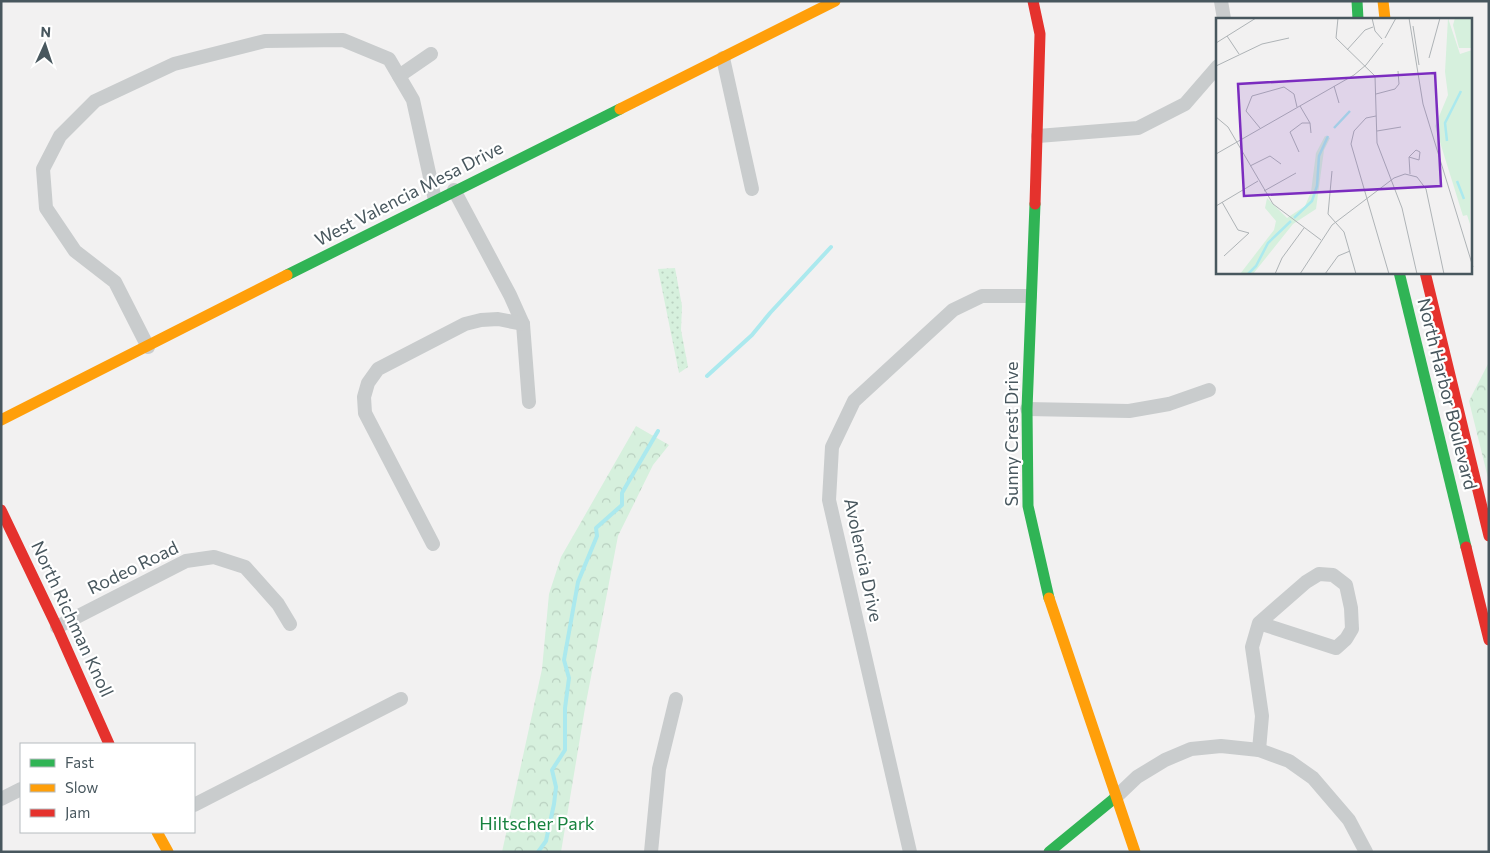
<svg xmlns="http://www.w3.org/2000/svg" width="1490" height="853" font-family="Commissioner,sans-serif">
  <defs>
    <pattern id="park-crowns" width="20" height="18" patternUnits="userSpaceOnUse" patternTransform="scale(1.25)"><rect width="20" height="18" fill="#d6f0dd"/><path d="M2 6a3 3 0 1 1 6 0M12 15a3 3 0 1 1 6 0" fill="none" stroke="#b9d0c0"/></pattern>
    <pattern id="garden-dots" width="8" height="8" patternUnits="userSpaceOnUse" patternTransform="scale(1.25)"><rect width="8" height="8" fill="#d6f0dd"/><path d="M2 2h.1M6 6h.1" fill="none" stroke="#b9d0c0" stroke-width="1.8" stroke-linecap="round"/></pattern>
  </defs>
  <rect width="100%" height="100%" fill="#f2f1f1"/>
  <g fill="url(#park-crowns)">
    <path d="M1489 362V478H1488L1469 401Z"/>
    <path d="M636 426 669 445 653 465 618 536 585 708 561 852H502L542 669 549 594 561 557Z"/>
  </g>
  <path fill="url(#garden-dots)" d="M675 268 682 306 681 330 688 367 679 373 658 269Z"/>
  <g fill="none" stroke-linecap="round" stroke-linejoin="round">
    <g stroke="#abe9ee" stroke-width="4">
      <path d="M707 376 752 335 770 313 831 247"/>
      <path d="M538 852 546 841 554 804 556 787 552 770 565 750V708L569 678 564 660 578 582 597 536 596 528 622 505V493L658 431"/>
    </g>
    <g stroke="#c9cccd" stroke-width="14">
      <path d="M1221 1 1224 19"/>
      <path d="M723 58 752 189"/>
      <path d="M399 76 431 54"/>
      <path d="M1038 136 1138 128 1185 104 1218 66"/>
      <path d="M454 190 510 295 523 324 529 402"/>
      <path d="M148 347 115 282 75 251 46 208 43 169 60 136 95 101 174 64 265 41 343 40 389 59 413 100 435 200"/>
      <path d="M1027 409 1129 411 1169 404 1209 390"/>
      <path d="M433 544 365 413 364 397 368 383 378 369 465 324 481 320 498 319 523 324"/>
      <path d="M57 627 186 561 214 557 245 567 278 604 290 624"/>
      <path d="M1259 750 1262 716 1252 647 1259 623 1306 582 1319 574 1333 575 1346 585 1351 608 1352 629 1346 639 1336 648 1259 623"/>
      <path d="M1116 797 1137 777 1165 760 1191 749 1221 746 1259 750 1289 761 1313 778 1349 820 1366 852"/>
      <path d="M1 799 21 789"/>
      <path d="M194 805 401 699"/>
      <path d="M651 852 659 769 676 699"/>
      <path d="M910 852 829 500 832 447 854 401 953 310 982 296H1030"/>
    </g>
    <g stroke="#30b455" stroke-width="11">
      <path d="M1357 1 1358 19"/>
      <path d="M1035 204 1027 409 1028 506 1049 598"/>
      <path d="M1399 272 1466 547"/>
      <path d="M287 275 620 109"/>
      <path d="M1049 852 1116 797"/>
    </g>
    <g stroke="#ff9f0a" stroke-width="11">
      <path d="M1383 1 1385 19"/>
      <path d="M620 109 835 1"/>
      <path d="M1 420 287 275"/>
      <path d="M1049 598 1135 852"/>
      <path d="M157 832 168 852"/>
    </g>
    <g stroke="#e5322d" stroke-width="11">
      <path d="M1033 1 1040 34 1035 204"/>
      <path d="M1425 272 1489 536"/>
      <path d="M1 510 57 627 109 744"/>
      <path d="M1466 547 1489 640"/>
    </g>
  </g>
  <g text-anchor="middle" stroke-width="4.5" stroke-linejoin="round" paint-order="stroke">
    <g font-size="18" fill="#48575e" stroke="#fff">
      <text transform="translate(409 194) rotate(-27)" y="6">West Valencia Mesa Drive</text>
      <text transform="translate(1447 394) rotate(76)" y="6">North Harbor Boulevard</text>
      <text transform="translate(1012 434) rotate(-90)" y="6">Sunny Crest Drive</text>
      <text transform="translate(863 560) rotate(78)" y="6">Avolencia Drive</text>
      <text transform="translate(133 568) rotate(-26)" y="6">Rodeo Road</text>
      <text transform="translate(72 619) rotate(65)" y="6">North Richman Knoll</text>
    </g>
    <g font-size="18" fill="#17823e" stroke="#fff">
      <text x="537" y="830">Hiltscher Park</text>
    </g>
  </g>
  <g transform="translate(1216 18)">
    <rect width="256" height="256" fill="#f2f1f1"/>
    <path d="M239 0H256L255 30H243L237 7Z" fill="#d6f0dd"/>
    <path d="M232 0 244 36 256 32 254 206 251 197 247 198 219 108 232 77 229 54ZM109 118 114 120 108 132 100 191 77 206 37 256H24L58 212 60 203 49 190 51 180 71 200 89 188 95 174 100 135Z" fill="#d6f0dd"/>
    <path fill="none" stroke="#abe9ee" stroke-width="2.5" d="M118 110 134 93M231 123 229 105 245 73M241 163 248 181M78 200 96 183 101 168 103 138 112 118M32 256 40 248 52 225 75 203"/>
    <path fill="none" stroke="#aeb3b6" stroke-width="1" d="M122 0 120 20 159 58 161 125 186 190 201 256M156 0 159 13 166 21M193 0 207 86 257 249M197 8 203 47M11 18 23 36M169 20 180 0M0 25 40 0M131 32 149 12 157 9M213 40 224 0M0 48 46 26 73 20M118 68 123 85M160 76 179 71 183 66 182 53M84 88 94 105 95 115M160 98 150 100 138 113 135 126 173 256M0 99 12 109 57 186 105 222M44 110 30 93 36 78 68 69 78 76 81 89M161 113 185 109M83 134 74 114 86 105H94M0 136 138 57 150 47 167 25M193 139 203 142 204 134 200 132 193 139 194 156M34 148 54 138 65 146M116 153 112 196 128 214 140 256M48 173 80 155M6 184 22 212 33 215 8 238M0 188 42 163M59 256 66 240 88 210M84 256 116 207 178 160 189 156 201 159 210 171 228 256M109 256 122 238 134 233"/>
    <path fill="#7b2cbf" fill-opacity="0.15" stroke="#7b2cbf" stroke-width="2.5" d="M219 55 225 168 28 178 22 66Z"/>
    <rect width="256" height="256" fill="none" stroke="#48575e" stroke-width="2.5"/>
  </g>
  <rect width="1490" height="853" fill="none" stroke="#48575e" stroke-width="5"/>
  <rect x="20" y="743" width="175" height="90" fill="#ffffff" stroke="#b6bcbf"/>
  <rect x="30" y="759" width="25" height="8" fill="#30b455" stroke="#b6bcbf"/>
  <text x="65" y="768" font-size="15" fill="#48575e">Fast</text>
  <rect x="30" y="784" width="25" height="8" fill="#ff9f0a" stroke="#b6bcbf"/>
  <text x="65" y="793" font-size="15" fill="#48575e">Slow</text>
  <rect x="30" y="809" width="25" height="8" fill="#e5322d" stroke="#b6bcbf"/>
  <text x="65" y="818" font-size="15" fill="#48575e">Jam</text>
  <g transform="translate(45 45) rotate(3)" stroke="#ffffff" stroke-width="4" paint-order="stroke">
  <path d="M0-4L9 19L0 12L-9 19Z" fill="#48575e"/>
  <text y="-8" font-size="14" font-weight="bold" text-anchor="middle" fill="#48575e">N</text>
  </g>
</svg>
